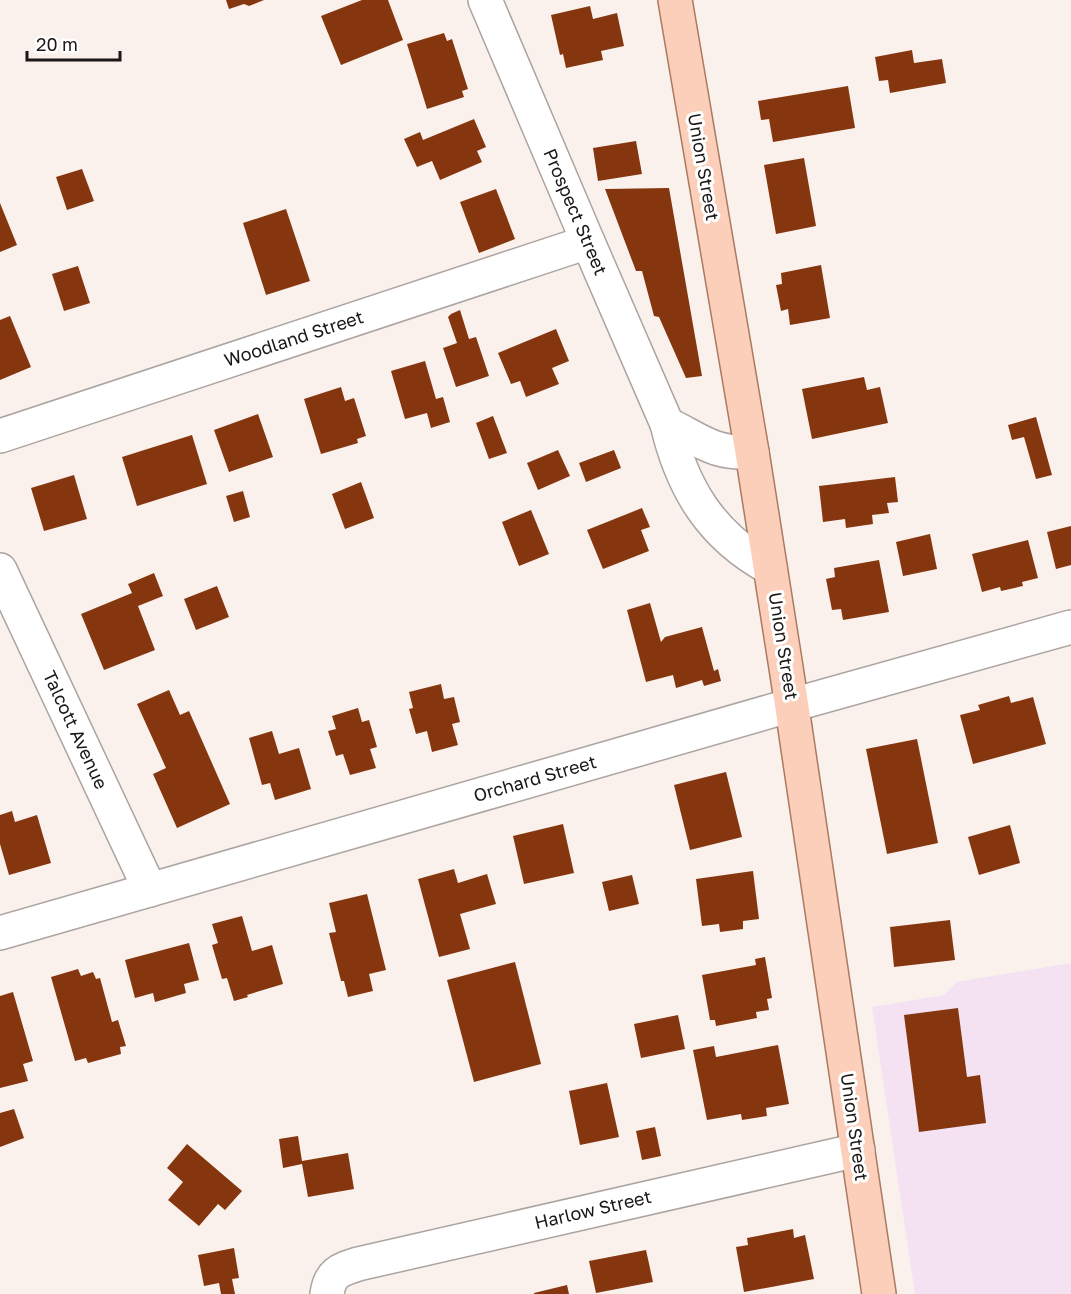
<svg xmlns="http://www.w3.org/2000/svg" width="1071" height="1294" font-family="'Golos Text',sans-serif">
  <rect width="100%" height="100%" fill="#faf1ed"/>
  <path fill="#f4e2f3" d="M1071 963V1294H915L872 1007 944 995 957 982Z"/>
  <g fill="#85360e">
    <path d="M226 0H264L249 6 244 4 229 9Z"/>
    <path d="M362 0H388L403 40 341 65 321 16Z"/>
    <path d="M590 6 593 19 617 13 624 46 601 51 603 60 566 68 563 54 560 55 551 15Z"/>
    <path d="M444 33 447 41 452 39 468 89 462 91 464 97 427 109 407 44Z"/>
    <path d="M912 50 914 63 942 59 946 83 890 93 888 80 879 81 875 57Z"/>
    <path d="M848 86 855 128 773 142 769 119 761 120 758 101Z"/>
    <path d="M474 119 486 147 477 151 482 162 440 180 432 161 417 167 404 139 420 132 423 140Z"/>
    <path d="M636 141 642 174 598 181 593 148Z"/>
    <path d="M804 158 816 226 776 234 764 165Z"/>
    <path d="M82 169 94 201 67 210 56 177Z"/>
    <path d="M669 188 702 376 686 378 659 317 654 316 642 271H636L605 189Z"/>
    <path d="M496 189 515 239 479 253 460 202Z"/>
    <path d="M0 203 17 245 0 252Z"/>
    <path d="M286 209 310 281 266 295 243 223Z"/>
    <path d="M821 265 830 318 790 325 788 309 781 311 776 285 782 284 781 273Z"/>
    <path d="M78 266 90 303 64 311 52 274Z"/>
    <path d="M460 310 469 339 476 337 489 376 456 387 443 348 457 343 448 317 451 314Z"/>
    <path d="M10 316 31 367 0 380V320Z"/>
    <path d="M556 329 569 361 552 368 559 384 526 397 520 381 511 384 498 353Z"/>
    <path d="M425 361 436 399 443 397 450 422 431 428 427 413 405 419 391 371Z"/>
    <path d="M864 377 867 390 880 387 888 423 812 439 802 389Z"/>
    <path d="M341 387 345 401 354 398 366 436 357 439 358 443 321 454 304 399Z"/>
    <path d="M258 414 273 457 229 472 214 430Z"/>
    <path d="M493 416 507 453 489 459 476 423Z"/>
    <path d="M1036 417 1052 475 1036 479 1024 437 1012 440 1008 425Z"/>
    <path d="M192 435 207 484 137 506 122 457Z"/>
    <path d="M558 450 570 476 538 490 527 463Z"/>
    <path d="M614 450 621 468 586 482 579 463Z"/>
    <path d="M74 475 87 519 44 531 31 488Z"/>
    <path d="M895 477 898 502 887 503 889 513 872 515 873 524 846 528 845 519 823 522 819 486Z"/>
    <path d="M361 482 374 518 345 529 332 494Z"/>
    <path d="M243 491 250 517 234 522 226 496Z"/>
    <path d="M642 508 650 527 641 530 649 551 603 569 587 530Z"/>
    <path d="M531 510 549 554 519 566 502 522Z"/>
    <path d="M1071 526V565L1056 569 1047 532Z"/>
    <path d="M930 534 937 569 903 576 896 542Z"/>
    <path d="M1028 540 1038 578 1022 582 1023 586 1001 591 1000 587 982 592 972 554Z"/>
    <path d="M879 560 889 612 843 620 841 609 832 610 826 579 835 577 834 568Z"/>
    <path d="M154 573 163 596 138 606 155 650 104 670 81 614 132 593 128 584Z"/>
    <path d="M217 586 229 617 196 630 184 599Z"/>
    <path d="M650 603 661 642 665 637 702 627 714 671 718 669 721 681 704 686 702 680 676 688 673 675 646 682 627 610Z"/>
    <path d="M441 684 444 699 454 697 460 722 452 724 458 745 432 752 427 731 416 734 409 709 413 708 409 692Z"/>
    <path d="M169 690 180 715 189 711 230 804 177 828 153 774 166 768 137 704Z"/>
    <path d="M1009 696 1011 703 1033 697 1046 744 973 764 960 715 980 710 978 705Z"/>
    <path d="M358 708 362 722 369 720 377 747 370 749 376 768 350 775 343 754 336 756 328 731 336 729 332 716Z"/>
    <path d="M272 731 279 754 299 748 311 789 275 800 270 783 262 785 249 738Z"/>
    <path d="M917 739 938 843 887 854 866 749Z"/>
    <path d="M726 772 742 837 690 850 674 785Z"/>
    <path d="M12 811 15 822 37 815 51 863 9 875 0 844V815Z"/>
    <path d="M563 824 574 873 524 884 513 836Z"/>
    <path d="M1010 825 1020 863 979 875 968 837Z"/>
    <path d="M454 869 458 883 487 874 496 904 460 914 470 949 439 957 418 879Z"/>
    <path d="M753 871 759 919 743 921V929L720 932 719 924 702 926 696 879Z"/>
    <path d="M632 875 639 904 609 911 602 882Z"/>
    <path d="M367 894 386 970 369 974 373 991 348 997 344 981H341L329 933 336 932 329 903Z"/>
    <path d="M242 916 252 951 272 945 283 984 247 995 248 997 234 1001 227 978 222 979 212 945 218 943 212 924Z"/>
    <path d="M950 920 955 960 894 967 890 927Z"/>
    <path d="M189 943 199 980 184 984 186 993 155 1002 153 993 135 998 125 960Z"/>
    <path d="M765 957 772 998 767 999 769 1010 756 1012 757 1018 716 1026 715 1020H710L702 975 756 965 755 959Z"/>
    <path d="M515 962 541 1064 474 1082 447 980Z"/>
    <path d="M78 969 81 976 93 972 96 979 100 978 112 1022 118 1020 126 1046 120 1047 121 1054 88 1063 86 1058 75 1061 51 977Z"/>
    <path d="M13 992 33 1061 23 1064 28 1081 0 1088V996Z"/>
    <path d="M958 1008 967 1077 980 1075 986 1123 919 1132 904 1015Z"/>
    <path d="M678 1015 685 1049 641 1058 634 1024Z"/>
    <path d="M778 1045 789 1104 766 1108 767 1116 742 1120 741 1114 707 1120 693 1050 714 1046 716 1057Z"/>
    <path d="M607 1083 619 1137 580 1145 569 1091Z"/>
    <path d="M14 1109 24 1138 0 1147V1113Z"/>
    <path d="M655 1127 661 1156 642 1160 636 1131Z"/>
    <path d="M298 1136 302 1161 348 1153 354 1189 308 1197 302 1164 283 1168 279 1139Z"/>
    <path d="M187 1144 242 1191 225 1210 218 1204 199 1226 168 1200 183 1182 167 1168Z"/>
    <path d="M793 1229 794 1238 805 1235 814 1279 744 1292 736 1247 748 1245 747 1238Z"/>
    <path d="M234 1248 239 1278 232 1279 235 1294H221L219 1283 204 1286 198 1255Z"/>
    <path d="M646 1250 653 1282 596 1293 589 1261Z"/>
    <path d="M567 1285 569 1294H534V1293Z"/>
  </g>
  <g fill="none" stroke-linecap="round" stroke-linejoin="round">
    <g stroke="#aca4a0" stroke-width="36">
      <g id="minor">
        <path d="M485 0 588 242 667 424C682 488 711 536 770 568"/>
        <path d="M667 424C701 440 712 454 752 452"/>
        <path d="M0 436 588 242"/>
        <path d="M0 570 150 890"/>
        <path d="M0 933 792 705 1071 627"/>
        <path d="M327 1294C330 1273 339 1270 358 1264L858 1150"/>
      </g>
    </g>
    <g stroke="#aa7a61" stroke-width="36">
      <path id="major" d="M675 0 752 452 787 674 879 1294"/>
    </g>
    <use href="#minor" stroke="#fff" stroke-width="33"/>
    <use href="#major" stroke="#fbcfb9" stroke-width="33"/>
  </g>
  <g text-anchor="middle" stroke-width="6" stroke-linejoin="round" paint-order="stroke">
    <g font-size="18" fill="#1a1716" stroke="#fff">
      <text transform="translate(703 167) rotate(80)" y="6">Union Street</text>
      <text transform="translate(575 212) rotate(67)" y="6">Prospect Street</text>
      <text transform="translate(294 339) rotate(-18)" y="6">Woodland Street</text>
      <text transform="translate(783 646) rotate(81)" y="6">Union Street</text>
      <text transform="translate(75 730) rotate(65)" y="6">Talcott Avenue</text>
      <text transform="translate(535 779) rotate(-16)" y="6">Orchard Street</text>
      <text transform="translate(854 1127) rotate(82)" y="6">Union Street</text>
      <text transform="translate(593 1210) rotate(-13)" y="6">Harlow Street</text>
    </g>
  </g>
  <path d="M27 51v9h93v-9" fill="none" stroke="#1a1716" stroke-width="3"/>
  <text x="36" y="51" font-size="18" fill="#1a1716" stroke="#ffffff" stroke-width="4.5" paint-order="stroke">20 m</text>
</svg>
